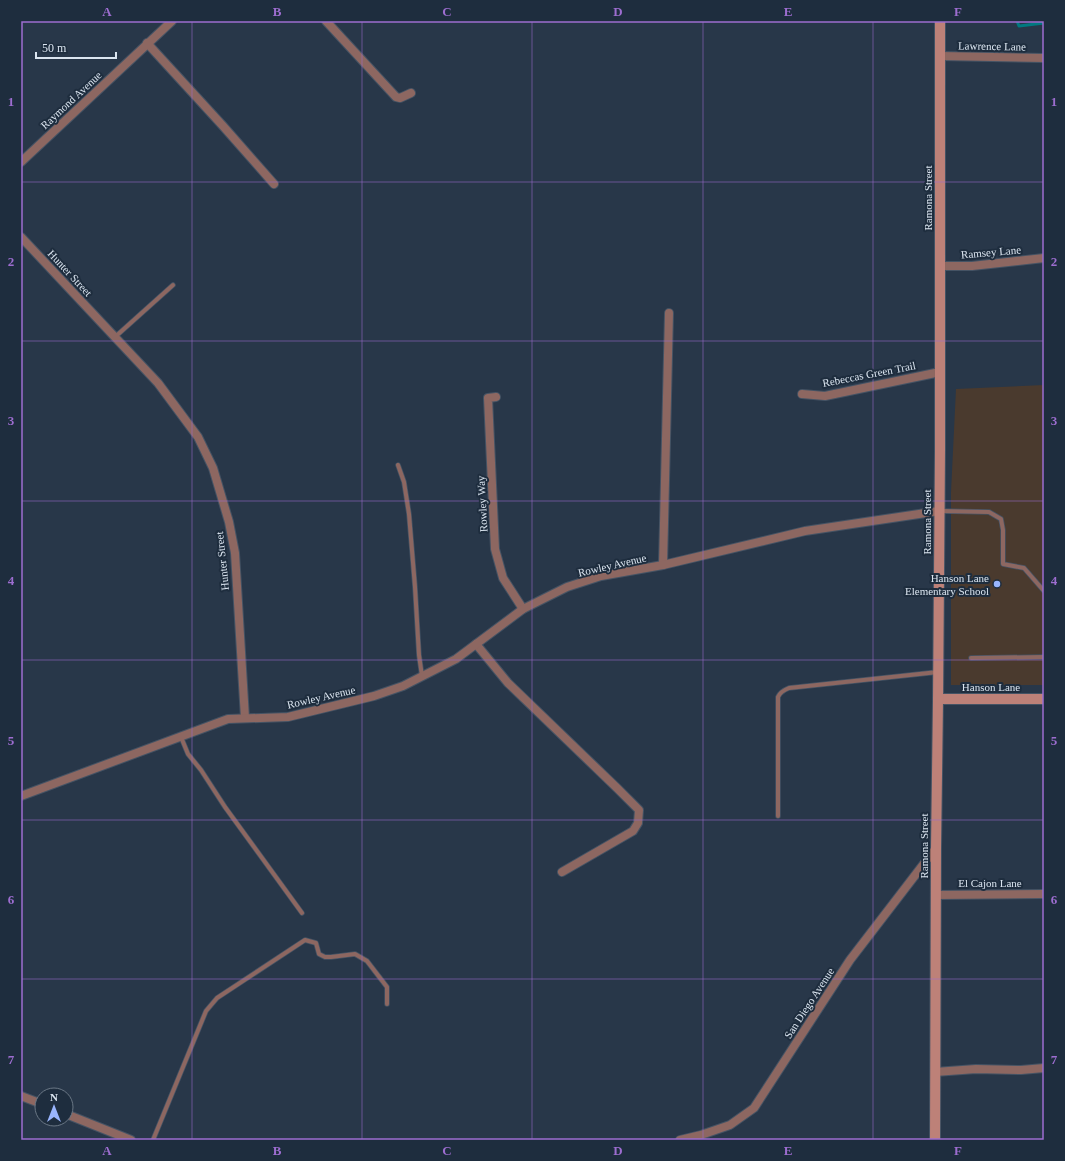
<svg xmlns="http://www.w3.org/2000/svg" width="1065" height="1161" font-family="Georgia,serif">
  <rect width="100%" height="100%" fill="#283749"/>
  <path fill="#4a3a2e" d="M1044 385V685H951V492L956 389Z"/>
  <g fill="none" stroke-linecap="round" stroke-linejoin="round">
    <path stroke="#017980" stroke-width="3" d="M1017 21 1019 26 1044 23"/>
    <g stroke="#455364" stroke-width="5.5">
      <g id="lane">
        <path d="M115 337 173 285"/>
        <path d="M398 465 404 482 409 514 415 587 419 655 422 676"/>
        <path d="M940 511 989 512 1001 519 1003 530V564L1024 568 1044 591"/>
        <path d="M971 658 1044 657"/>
        <path d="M181 737 188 754 201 770 225 807 302 913"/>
        <path d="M778 816V697C780 692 784 690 789 688L938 672"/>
        <path d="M153 1140 206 1011 217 998 305 940 316 943 319 954 325 957H331L355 954 367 961 387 987V1004"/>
      </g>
    </g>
    <g stroke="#455364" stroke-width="10">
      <g id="street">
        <path d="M326 21 396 97 400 98 411 93"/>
        <path d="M147 43 223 126 274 184"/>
        <path d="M940 56 1044 58"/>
        <path d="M21 162 172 21"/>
        <path d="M21 237 158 383 198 437 213 468 229 522 235 553 245 718"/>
        <path d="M940 266H972L1044 258"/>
        <path d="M802 394 825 396 940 372"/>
        <path d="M496 397 488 398 495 549 503 578 523 609"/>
        <path d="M663 565 669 313"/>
        <path d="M476 644 508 683 617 788 639 810 638 823 633 831 562 872"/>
        <path d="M21 796 228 719 288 717 374 696 403 686 456 659 523 609 567 587 601 576 663 565 805 531 939 511"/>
        <path d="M936 895 1044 894"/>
        <path d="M935 1072 976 1069 1021 1070 1044 1068"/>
        <path d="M21 1096 42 1104"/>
        <path d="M66 1114 131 1140"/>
        <path d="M680 1140 701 1135 730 1125 754 1108 850 960 936 848"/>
      </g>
    </g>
    <g stroke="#455364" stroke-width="12">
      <g id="secondary">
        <path d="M938 699H1044"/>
        <path d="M935 1140 936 848 938 701 940 451V21"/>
      </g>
    </g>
    <use href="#lane" stroke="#8d6761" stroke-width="4"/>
    <use href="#street" stroke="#8d6761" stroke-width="8"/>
    <use href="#secondary" stroke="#bd8178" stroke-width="10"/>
  </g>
  <path fill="none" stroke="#9d6dd0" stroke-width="1" stroke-opacity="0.55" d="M192 21V1140M362 21V1140M532 21V1140M703 21V1140M873 21V1140M21 182H1044M21 341H1044M21 501H1044M21 660H1044M21 820H1044M21 979H1044"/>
  <circle fill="#99b5fd" stroke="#1e2d3e" stroke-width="1.5" cx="997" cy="584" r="4"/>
  <g text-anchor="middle" stroke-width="4" stroke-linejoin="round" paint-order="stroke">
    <g font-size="11" fill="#dbe5f0" stroke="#1e2d3e">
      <text transform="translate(992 46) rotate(1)" y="4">Lawrence Lane</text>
      <text transform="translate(71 100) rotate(-43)" y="4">Raymond Avenue</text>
      <text transform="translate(928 198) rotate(-90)" y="4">Ramona Street</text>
      <text transform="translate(991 252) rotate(-5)" y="4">Ramsey Lane</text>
      <text transform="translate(70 273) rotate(47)" y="4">Hunter Street</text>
      <text transform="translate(869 374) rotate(-11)" y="4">Rebeccas Green Trail</text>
      <text transform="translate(482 504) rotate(-93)" y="4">Rowley Way</text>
      <text transform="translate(927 522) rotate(-90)" y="4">Ramona Street</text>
      <text transform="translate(222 561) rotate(-96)" y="4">Hunter Street</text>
      <text transform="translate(612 565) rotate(-13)" y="4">Rowley Avenue</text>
      <text x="991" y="691">Hanson Lane</text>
      <text transform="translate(321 697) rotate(-13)" y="4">Rowley Avenue</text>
      <text transform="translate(924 846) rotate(-90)" y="4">Ramona Street</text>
      <text x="990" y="887">El Cajon Lane</text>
      <text transform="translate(809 1003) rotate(-57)" y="4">San Diego Avenue</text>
    </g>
    <g font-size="11" fill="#dbe5f0" stroke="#1e2d3e" text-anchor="end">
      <text x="989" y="582">Hanson Lane<tspan x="989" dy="13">Elementary School</tspan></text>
    </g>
  </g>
  <rect width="1065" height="1161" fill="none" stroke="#1e2d3e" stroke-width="44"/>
  <g transform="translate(54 1107)"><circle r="19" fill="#1e2d3e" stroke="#6a7785"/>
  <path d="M0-3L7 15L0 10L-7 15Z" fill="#99b5fd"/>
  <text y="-6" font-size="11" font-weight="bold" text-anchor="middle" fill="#dbe5f0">N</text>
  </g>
  <path d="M36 52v6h80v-6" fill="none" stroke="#dbe5f0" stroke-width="2"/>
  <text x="42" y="52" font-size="12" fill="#dbe5f0" stroke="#1e2d3e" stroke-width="3" paint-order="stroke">50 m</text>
  <rect x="22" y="22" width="1021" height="1117" fill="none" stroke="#9d6dd0" stroke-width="1.5"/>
  <g font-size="13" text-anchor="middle" font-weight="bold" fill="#9d6dd0">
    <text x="107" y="16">A</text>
    <text x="277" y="16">B</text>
    <text x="447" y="16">C</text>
    <text x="618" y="16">D</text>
    <text x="788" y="16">E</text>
    <text x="958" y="16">F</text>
    <text x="11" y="106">1</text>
    <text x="1054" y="106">1</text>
    <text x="11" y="266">2</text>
    <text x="1054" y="266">2</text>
    <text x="11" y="425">3</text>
    <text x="1054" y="425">3</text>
    <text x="11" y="585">4</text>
    <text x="1054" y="585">4</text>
    <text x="11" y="745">5</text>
    <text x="1054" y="745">5</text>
    <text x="11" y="904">6</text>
    <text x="1054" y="904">6</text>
    <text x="11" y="1064">7</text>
    <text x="1054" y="1064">7</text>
    <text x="107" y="1155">A</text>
    <text x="277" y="1155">B</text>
    <text x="447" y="1155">C</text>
    <text x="618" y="1155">D</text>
    <text x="788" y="1155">E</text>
    <text x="958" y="1155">F</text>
  </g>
</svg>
